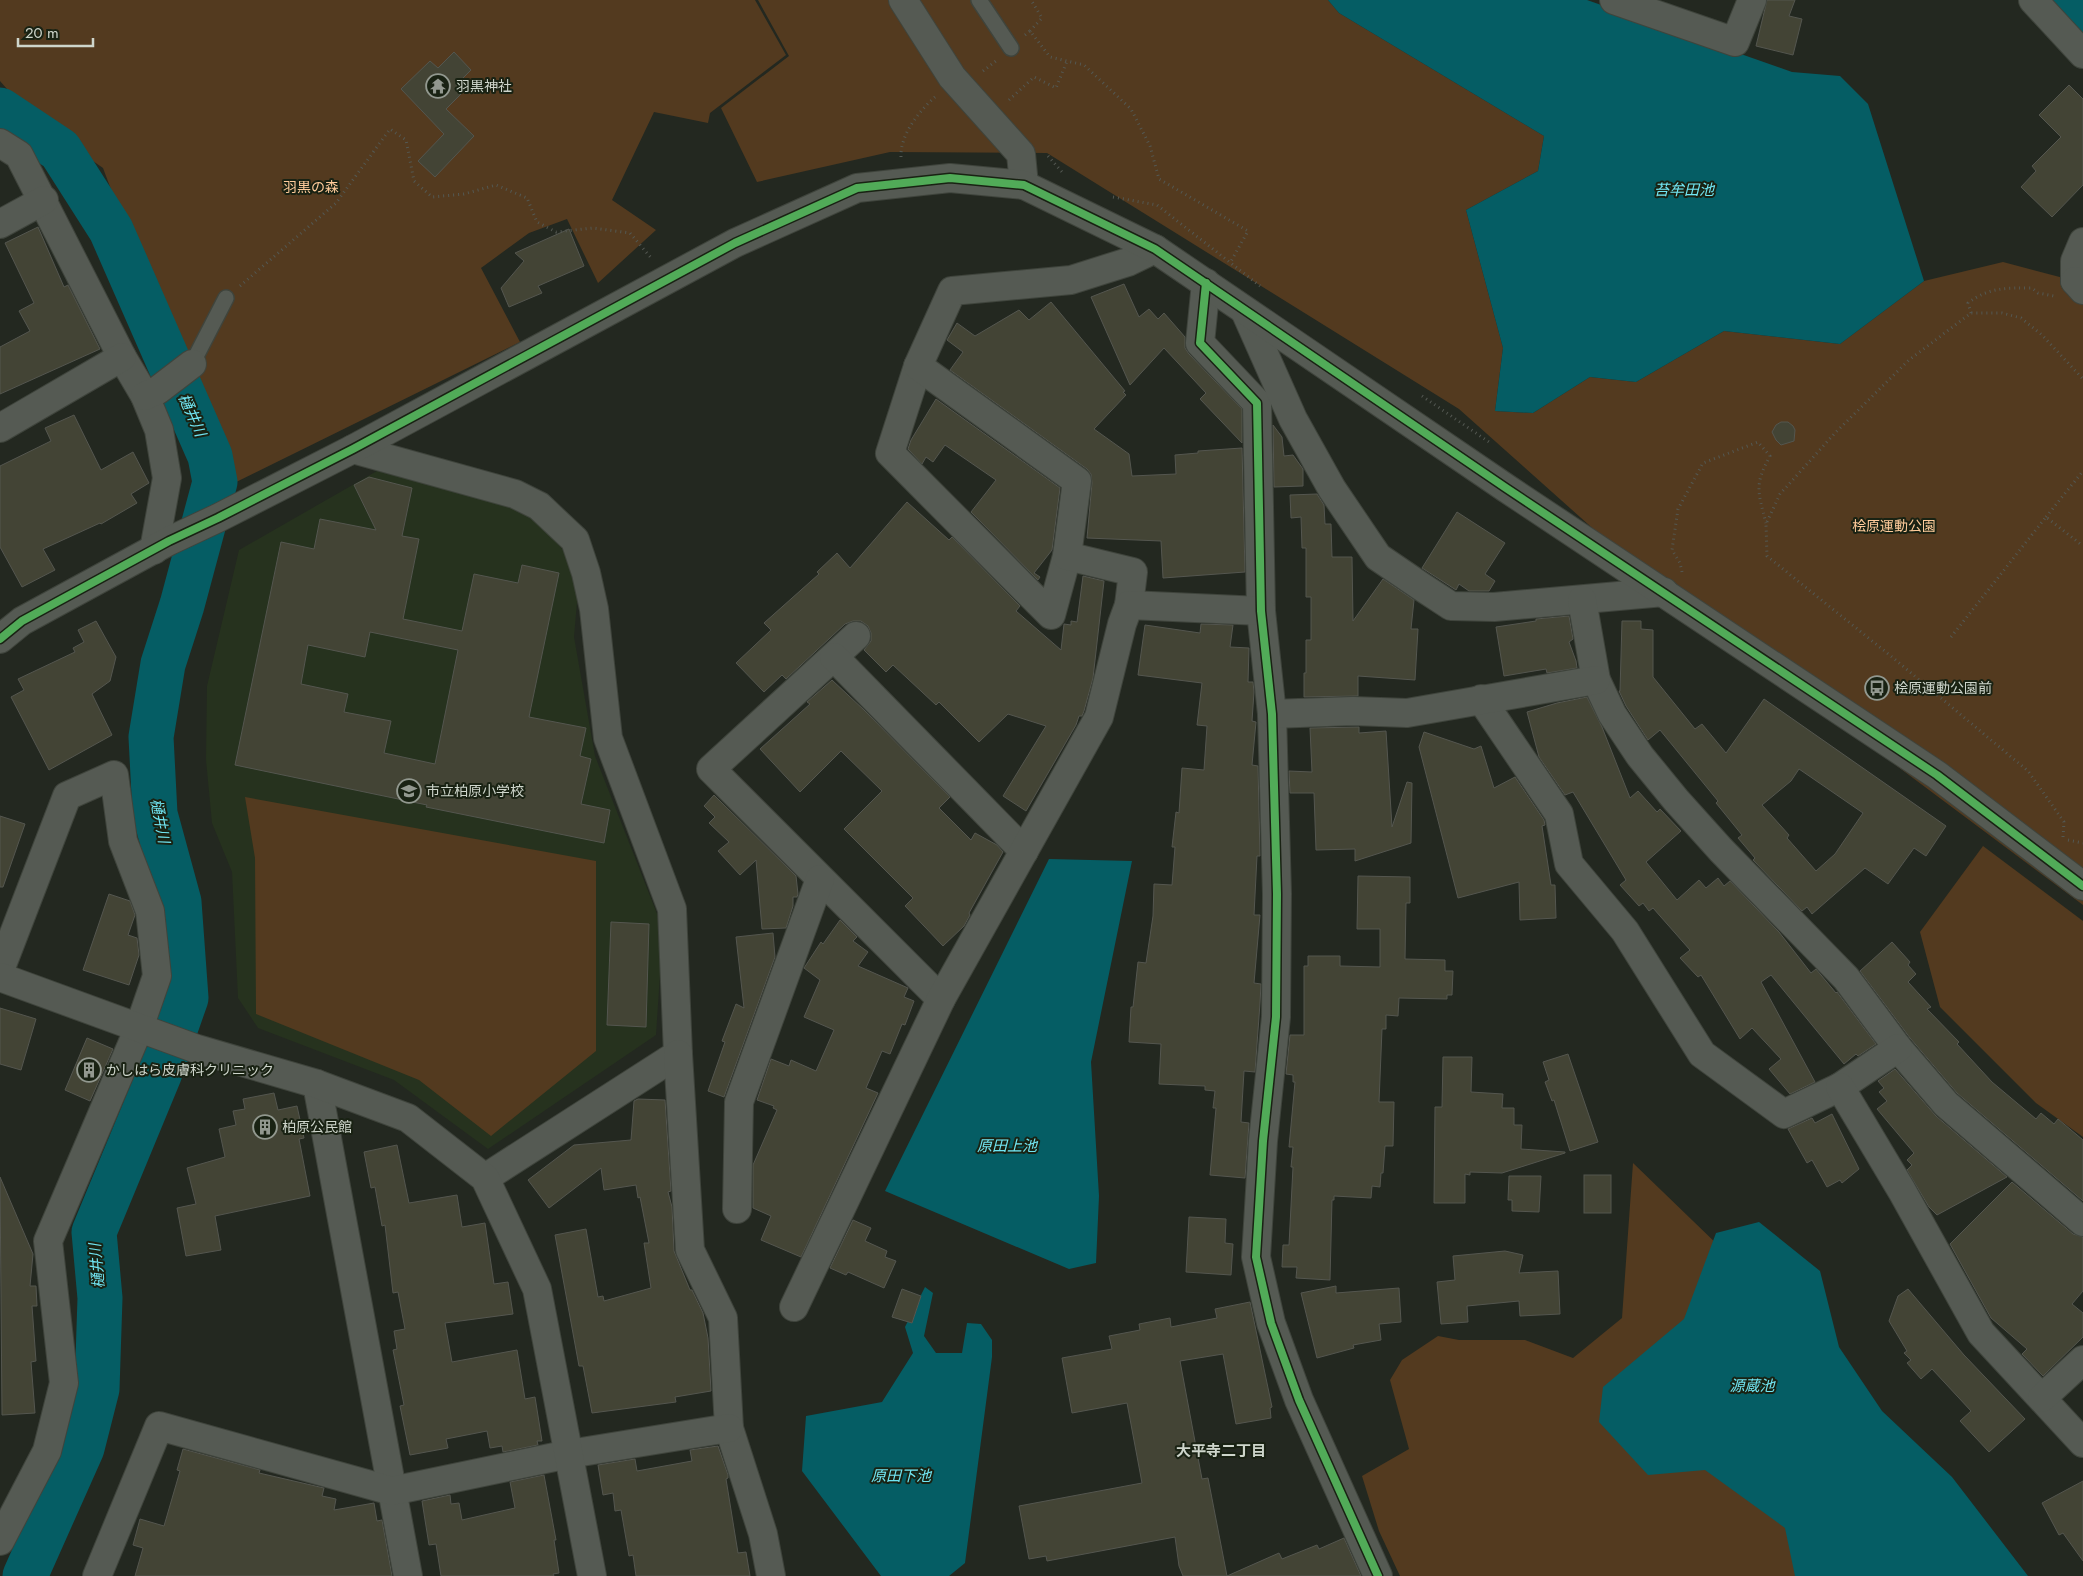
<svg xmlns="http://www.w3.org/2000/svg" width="2083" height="1576" font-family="Jost,'Noto Sans JP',sans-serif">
  <rect width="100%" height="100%" fill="#232820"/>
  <path fill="#26321e" d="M377 471 509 504 544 527 562 549 579 579 574 637 595 756 663 929 656 1035 488 1149 394 1080 258 1028 238 998 232 872 212 823 206 760 207 686 239 550Z"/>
  <g fill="#533a1f">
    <path d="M0 0H755L786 55 710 113 708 123 654 112 612 200 656 230 598 283 567 219 529 233 481 268 520 342 226 487 225 449 151 296 103 168 34 120 0 81Z"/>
    <path d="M758 0H1328L1339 13 1544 136 1538 171 1466 210 1503 348 1495 411 1533 413 1590 377 1636 382 1724 331 1840 344 1924 281 2003 262 2075 281 2083 290V905L1664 592 1459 409 1047 153 890 152 757 182 721 108 789 56Z"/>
    <path d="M245 797 596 861V1051L491 1136 419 1080 256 1014 255 858Z"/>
    <path d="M1983 846 2083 921V1137L2036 1103 1940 1007 1920 932Z"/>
    <path d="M1633 1163 1722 1249 1729 1469 1805 1531 1812 1576H1400L1379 1531 1362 1476 1409 1449 1390 1380 1402 1360 1438 1336 1459 1340H1525L1573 1358 1622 1318Z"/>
  </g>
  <g fill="#055d64">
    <path d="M1328 0H1587L1792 72 1840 76 1868 104 1924 281 1840 344 1724 331 1636 382 1590 377 1533 413 1495 411 1503 348 1466 210 1538 171 1544 136 1339 13Z"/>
    <path d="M1049 859 1132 861 1091 1062 1099 1196 1096 1263 1069 1269 885 1191Z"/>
    <path d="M1759 1222 1820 1271 1839 1347 1882 1411 1952 1477 2028 1576H1795L1785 1528 1705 1470 1648 1475 1599 1422 1603 1387 1684 1319 1716 1233Z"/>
    <path d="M925 1287 933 1293 924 1336 936 1353H962L967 1323 981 1324 992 1340V1357L965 1563 949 1576H881L802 1471 806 1416 882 1402 913 1353 905 1327Z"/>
  </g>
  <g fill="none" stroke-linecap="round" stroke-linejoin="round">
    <g stroke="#055d64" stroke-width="45">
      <path d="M2052 0 2083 31"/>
      <path d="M0 110 60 150 111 230 210 456 215 482 182 605 163 664 151 737 155 814 179 902 186 998 159 1075 94 1232 100 1298 97 1389 82 1448 25 1576"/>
    </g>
  </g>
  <g fill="#434435" stroke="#54564f" fill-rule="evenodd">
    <path d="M1767 0H1795L1789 16 1802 19 1793 55 1756 46Z"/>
    <path d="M454 52 471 70 456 85 463 92 446 109 474 136 435 177 418 161 444 134 401 89 430 61 438 68Z"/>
    <path d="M2069 85 2083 99V185L2052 217 2021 187 2036 171 2032 166 2061 137 2039 115Z"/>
    <path d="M38 227 64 287 68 285 100 349 0 394V347L30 331 19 311 34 303 5 243Z"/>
    <path d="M569 229 584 266 538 286 542 293 509 307 501 288 524 261 515 253Z"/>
    <path d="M1124 284 1139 317 1149 309 1158 319 1164 313 1185 337V348L1189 354 1242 409V443L1200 399 1206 393 1164 348 1130 385 1091 297Z"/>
    <path d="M1051 302 1125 391 1123 392 1126 395 1094 429 1129 454 1132 476 1176 474 1175 455 1198 453V451L1242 448 1245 572 1163 578 1161 541 1087 538 1092 483 1091 474 1087 469 950 370 963 352 947 340 957 323 975 336 1019 310 1029 320Z"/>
    <path d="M936 399 1060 488 1052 550 1034 573 1040 577 1038 580 971 512 996 480 945 445 933 462 926 457 922 464 908 449 911 440Z"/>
    <path d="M74 415 101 470 133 452 149 483 131 494 137 503 101 524 100 523 43 549 55 570 22 587 0 547V466L51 441 45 428Z"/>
    <path d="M1781 422H1788L1793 426 1795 430 1794 441 1781 445 1776 440 1772 432 1776 425Z"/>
    <path d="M1273 425 1282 437 1284 456 1293 455 1303 469V486L1274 487Z"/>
    <path d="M369 477 412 488 402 536 419 539 403 619 462 631 474 574 518 583 522 565 559 573 529 717 586 728 580 756 591 759 581 804 610 810 604 843 426 807 427 805 235 765 281 542 314 549 320 519 376 530 354 485ZM370 632 458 650 435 764 384 753 391 721 344 712 348 694 301 684 308 645 365 657Z"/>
    <path d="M1317 494 1324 505 1325 524H1331L1332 557H1352L1353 621 1383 579 1414 600 1411 629H1418L1415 680 1358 676V696L1304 697V673H1306V640H1311V597H1306V548H1302L1301 517 1291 518 1290 495Z"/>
    <path d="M907 502 949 540 952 537 1020 606 1016 611 1061 650 1064 624 1071 625V621L1077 622 1083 576 1104 581 1093 678 1084 711 1082 716H1079L1076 725 1026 811 1003 796 1046 726 1008 714 979 742 939 702 936 705 893 665 886 672 864 650 871 641V633L868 626 861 621H853L845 624 786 679 782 675 764 692 736 663 771 630 764 623 819 574 817 572 837 553 850 568Z"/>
    <path d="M1457 512 1505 543 1485 574 1495 581 1489 591H1469L1459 584 1456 590 1422 568Z"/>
    <path d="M1569 616 1573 639 1569 642 1576 661 1577 668 1547 673 1546 669 1504 676 1496 627 1536 621V619Z"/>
    <path d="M96 621 116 657 110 681 92 694 112 735 49 770 11 697 24 690 18 679 75 652 73 648 84 642 78 630Z"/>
    <path d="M1622 621H1641V629L1653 630V677L1695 729 1702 724 1726 753 1764 699 1946 826 1926 856 1914 848 1888 884 1865 868 1812 914 1807 907 1802 911 1753 860 1755 858 1738 838 1742 835 1716 803 1718 801 1660 730 1648 740 1626 706 1619 691H1620ZM1799 769 1863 813 1835 854 1816 871 1787 838 1789 835 1762 805 1791 781Z"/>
    <path d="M1201 624 1233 625 1230 647 1249 648 1248 682H1253L1254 692 1252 721 1256 722 1252 765 1258 766 1260 856H1257L1254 915H1260L1254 983 1261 984 1260 1003 1255 1072 1244 1071 1241 1122 1249 1123 1245 1178 1210 1175 1216 1108H1213L1215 1091 1205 1090V1086L1159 1084 1161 1044 1129 1042 1131 1007H1133L1138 962 1146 963 1153 916 1154 884 1172 885 1175 847H1172L1176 812 1179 813 1182 768 1204 770 1207 726 1197 725 1202 683 1138 675 1145 625 1200 633Z"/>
    <path d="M832 680 864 710 950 797 939 808 971 840 975 833 997 845 1003 852 969 913 970 915 964 926 943 946 905 906 913 898 844 829 882 791 841 751 800 792 760 749 810 704 807 702Z"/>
    <path d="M1587 697 1602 727 1630 798 1638 791 1657 812 1660 809 1681 831 1646 862 1677 900 1699 880 1706 888 1718 878 1724 886 1730 881 1779 932 1811 973 1816 969 1836 993 1837 992 1876 1044 1858 1056 1856 1054 1844 1064 1771 975 1761 982 1815 1082 1790 1094 1769 1069 1781 1059 1752 1028 1740 1039 1701 975 1698 977 1680 958 1690 950 1653 908 1649 911 1643 903 1639 906 1620 885 1626 880 1573 792 1565 795 1539 757 1527 712 1557 703Z"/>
    <path d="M1359 727V733L1386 731 1392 827 1407 782 1412 783 1411 843 1355 861V849L1316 850 1314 793H1290L1289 771 1312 772 1310 728Z"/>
    <path d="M1424 732 1474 749 1481 746 1494 788 1515 777 1544 820 1545 825 1542 826 1551 885H1555L1556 918 1520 920 1519 882 1458 898 1419 747Z"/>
    <path d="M714 795 796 876 798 894 797 897H793V906L786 928 762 929 756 860 740 875 718 851 729 842 709 823 715 817 704 806Z"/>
    <path d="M0 816 25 824 3 887H0Z"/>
    <path d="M1358 876 1410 877V903H1406L1405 959 1445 960V971H1453L1452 995H1447V999L1399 998 1398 1016 1386 1015V1029H1382L1379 1102H1394L1393 1146H1385L1383 1173H1381L1380 1187 1372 1186 1371 1198 1334 1196V1200H1332L1330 1280 1296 1278 1297 1267H1282L1283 1245H1289L1293 1167H1291L1293 1147H1289L1295 1082H1293V1075L1286 1074 1290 1035H1304V966H1308V956H1340V966L1380 967V929H1357Z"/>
    <path d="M109 894 130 901 135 915 128 935 137 938 139 955 129 985 83 970Z"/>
    <path d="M840 920 857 937 853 941 868 952 858 966 908 988 904 997 914 1001 905 1025 902 1024 890 1054 882 1051 866 1088 878 1093 801 1257 761 1240 771 1216 753 1208V1165L777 1110 773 1108 774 1106 757 1100 771 1059 789 1066 791 1060 816 1071 834 1030 804 1017 820 980 804 968 821 942 823 944Z"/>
    <path d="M611 922 649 924 646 1027 607 1025Z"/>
    <path d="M773 933 775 957 724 1097 708 1091 725 1042 722 1041 736 1004 744 1008 736 937Z"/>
    <path d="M1892 942 1910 962 1908 965 1916 974 1908 982 1931 1007 1927 1009 1959 1042 1957 1044 1992 1082 2036 1119 2041 1113 2054 1124 2058 1119 2083 1140V1201L1957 1093 1910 1038 1860 971Z"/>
    <path d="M0 1008 36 1019 21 1070 0 1064Z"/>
    <path d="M87 1038 113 1049 90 1101 65 1090Z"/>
    <path d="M1568 1054 1598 1142 1570 1151 1554 1100 1552 1101 1545 1082 1549 1080 1543 1062Z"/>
    <path d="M1443 1057H1472L1471 1092 1503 1094 1502 1108H1514V1125H1522L1521 1149 1565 1152V1153L1502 1173 1470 1172V1175L1465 1174V1203H1434L1435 1107H1442Z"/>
    <path d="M1895 1069 1936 1116 2007 1177 1937 1215 1929 1207 1907 1170 1912 1165 1907 1160 1914 1153 1877 1109 1887 1101 1879 1092 1884 1088 1878 1081Z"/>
    <path d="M274 1093 278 1110 297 1106 304 1138 299 1139 310 1196 215 1216 221 1250 186 1256 177 1208 196 1204 187 1168 225 1157 219 1129 236 1125 233 1111 245 1109 243 1099Z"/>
    <path d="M638 1099 665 1100 671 1191 668 1192 672 1207 674 1251 690 1290H692L703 1313 708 1338 711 1391 675 1397 676 1402 592 1413 583 1366H579L555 1235 586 1229 598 1297 603 1296 604 1301 651 1288 644 1243H649L640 1197 638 1198 636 1185 604 1190 601 1168 549 1208 528 1180 574 1145 631 1140 634 1101Z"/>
    <path d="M1832 1114 1859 1169 1842 1183 1840 1180 1827 1187 1812 1160 1807 1163 1788 1129 1812 1118 1815 1123Z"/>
    <path d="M397 1145 409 1203 457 1195 462 1227 485 1223 494 1284 508 1282 513 1314 445 1323 452 1362 517 1350 525 1399 535 1397 542 1441H537L538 1445 503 1452 502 1446 490 1448 487 1431 446 1439 448 1448 410 1455 400 1406 404 1405 393 1350 397 1349 394 1331 405 1329 398 1292 393 1293 385 1225 382 1226 375 1187 371 1188 364 1152Z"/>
    <rect x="1584" y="1175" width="27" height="38"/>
    <path d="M1509 1176H1541L1539 1212 1512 1211V1200H1508Z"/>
    <path d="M0 1177 33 1254 30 1286H36L37 1306H32L36 1361 31 1362 35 1413 2 1415Z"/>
    <path d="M2012 1182 2073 1234 2083 1237V1291L2072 1304 2083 1313V1337L2043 1376 2022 1354 2027 1349 1991 1318 1950 1244Z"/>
    <path d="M1189 1217 1226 1219 1225 1243 1233 1244 1231 1275 1186 1272Z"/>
    <path d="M853 1220 871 1228 865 1241 887 1251 885 1257 896 1261 884 1288 848 1272 846 1275 830 1268Z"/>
    <path d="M1505 1251 1523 1255 1519 1273 1558 1271 1560 1314 1520 1316 1519 1301 1467 1306 1468 1322 1441 1324 1437 1282 1455 1280 1453 1256Z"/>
    <path d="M1336 1286V1293L1399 1288 1401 1322 1379 1324 1381 1340 1353 1345 1354 1348 1317 1358 1301 1293Z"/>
    <path d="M902 1289 921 1296 912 1323 892 1317Z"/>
    <path d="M1908 1289 1964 1355 2025 1419 1989 1452 1960 1421 1971 1411 1932 1369 1921 1379 1907 1363 1911 1360 1904 1353 1907 1351 1889 1321 1898 1296Z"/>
    <path d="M1250 1302 1272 1407 1270 1408 1271 1418 1236 1424 1223 1354 1180 1361 1202 1479 1208 1478 1227 1576 1279 1553 1282 1559 1317 1545 1319 1549 1344 1538 1361 1576H1183L1179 1566 1175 1537 1047 1561 1046 1556 1029 1559 1019 1506 1142 1483 1127 1403 1072 1413 1062 1358 1112 1349 1109 1336 1140 1330 1139 1324 1170 1318 1171 1327 1217 1318 1215 1309Z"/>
    <path d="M718 1446 728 1475V1478L726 1479 738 1553 746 1552 750 1576H636L633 1555 629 1556 621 1510 615 1511 613 1493 603 1495 598 1465 635 1459 637 1471 692 1461 690 1450Z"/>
    <path d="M183 1449 260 1470 259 1473 324 1488 322 1496 336 1499 334 1510 374 1503 377 1521 382 1520 392 1576H135L143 1548 133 1545 140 1519 164 1526 180 1471 177 1470Z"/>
    <path d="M544 1475 556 1540H554L559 1573 553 1574 554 1576H441L436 1544 429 1545 422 1501 450 1495 451 1504 459 1503 462 1520 515 1508 510 1482Z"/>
    <path d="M2083 1481V1561L2063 1533 2059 1535 2042 1503Z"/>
  </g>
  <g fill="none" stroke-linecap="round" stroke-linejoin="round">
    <g stroke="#3f443c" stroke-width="18">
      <g id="lane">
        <path d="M979 0 1011 48"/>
        <path d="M192 364 226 298"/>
      </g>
    </g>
    <g stroke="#3f443c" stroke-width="30">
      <g id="street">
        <path d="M903 0 952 77 1021 154 1024 185"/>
        <path d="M1614 0 1735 42 1752 0"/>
        <path d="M2033 0 2083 54"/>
        <path d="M0 143 19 155 122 357 145 396 159 430 167 478 154 550"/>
        <path d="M0 224 44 200"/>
        <path d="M2075 281V261L2083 242"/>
        <path d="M1206 283 1200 343 1257 403 1261 611 1272 714 1277 894 1276 1017 1263 1141 1256 1257 1271 1323 1299 1400 1378 1576"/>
        <path d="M1245 311 1293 419 1332 489 1378 557 1422 587 1451 606 1494 607 1664 592"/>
        <path d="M918 366 890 453 1051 615 1067 556"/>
        <path d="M145 396 158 390 192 364"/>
        <path d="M0 428 122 357"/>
        <path d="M353 449 515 494 539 506 575 540 586 573 594 609 608 738 672 909 678 1054 485 1178"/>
        <path d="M1582 600 1596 680 1612 714 1640 756 1676 800 1721 850 1846 978 1898 1048 1946 1104 2083 1222"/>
        <path d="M1129 605 1133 572 1067 556 1077 481 918 366 952 291 1071 280 1128 262 1155 249"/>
        <path d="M856 636 711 769 941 999"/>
        <path d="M834 657 1024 851"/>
        <path d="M1481 699 1559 814 1569 864 1625 931 1702 1054 1784 1114 1840 1087 1898 1048"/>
        <path d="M1272 714 1353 711 1407 713 1596 680"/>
        <path d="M0 970 67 796 114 775 123 841 150 911 157 976 139 1028 48 1241 64 1383 47 1451 0 1541"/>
        <path d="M678 1054 690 1250 723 1318 729 1428 763 1534 771 1576"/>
        <path d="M317 1084 408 1576"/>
        <path d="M1840 1087 1902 1191 1981 1333 2083 1443"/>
        <path d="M737 1209 739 1102 820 879"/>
        <path d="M794 1307 941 999 1099 717 1122 624 1129 605 1261 611"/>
        <path d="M2042 1398 2083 1360"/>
        <path d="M97 1576 159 1426 392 1491 569 1454 729 1428"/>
      </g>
    </g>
    <g stroke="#3f443c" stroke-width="30">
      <g id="secondary">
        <path d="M2075 281 2083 290"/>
        <path d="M0 639 22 621 169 541 218 518 353 449 735 243 857 188 950 178 1024 185 1155 249 1506 488 1937 775 2083 886"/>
        <path d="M0 977 197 1049 317 1084 408 1118 485 1178 537 1289 592 1576"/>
      </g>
    </g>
    <g stroke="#545852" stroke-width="3" stroke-dasharray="1 4" stroke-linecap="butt">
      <path d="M1030 31 1042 18 1031 0"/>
      <path d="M1025 35 1030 31 1050 57 1084 65 1131 109 1150 146 1159 179 1248 231 1230 263"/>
      <path d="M983 71 996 61"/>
      <path d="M1009 100 1034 77 1056 88 1067 61"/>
      <path d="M1048 156 1062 172"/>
      <path d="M901 157C900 135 919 111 935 97"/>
      <path d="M1113 197 1157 205 1260 286"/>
      <path d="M240 286 336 203 390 129 406 140 414 181 432 197 464 194 496 185 527 198 537 222 556 232 593 228 630 233 652 259"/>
      <path d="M1971 313 1968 303C1989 287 2007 288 2032 288L2038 293 2054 296"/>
      <path d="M1422 396 1489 442"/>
      <path d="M2046 517 2083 471"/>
      <path d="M1682 572 1680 563 1672 550 1678 509 1703 463 1758 442 1770 456C1754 485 1758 492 1766 523"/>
      <path d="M1951 637 2046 517 2083 546"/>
      <path d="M2063 837 2064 822 2028 771 1892 657 1767 556 1766 524 1780 494 1835 433 1909 360 1971 313H2002L2021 318 2042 335 2083 379"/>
      <path d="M2068 840 2083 843"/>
    </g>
    <use href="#lane" stroke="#555a53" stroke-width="15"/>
    <use href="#street" stroke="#555a53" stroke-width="28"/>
    <use href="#secondary" stroke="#555a53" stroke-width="28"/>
    <g stroke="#192213" stroke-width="11">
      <g id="cycleway">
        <path d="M1206 283 1200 343 1257 403 1261 611 1272 714 1277 894 1276 1017 1263 1141 1256 1257 1271 1323 1299 1400 1378 1576"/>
        <path d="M0 639 22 621 169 541 218 518 353 449 735 243 857 188 950 178 1024 185 1155 249 1506 488 1937 775 2083 886"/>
      </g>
    </g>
    <use href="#cycleway" stroke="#51ab58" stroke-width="8"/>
  </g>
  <defs>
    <g id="temple-ring" transform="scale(1.25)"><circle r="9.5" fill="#192213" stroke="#92988f" stroke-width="1.5"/><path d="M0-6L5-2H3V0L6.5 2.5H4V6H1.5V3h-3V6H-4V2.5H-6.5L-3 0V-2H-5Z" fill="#92988f"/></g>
    <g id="bus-ring" transform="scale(1.25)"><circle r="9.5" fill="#192213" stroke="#92988f" stroke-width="1.5"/><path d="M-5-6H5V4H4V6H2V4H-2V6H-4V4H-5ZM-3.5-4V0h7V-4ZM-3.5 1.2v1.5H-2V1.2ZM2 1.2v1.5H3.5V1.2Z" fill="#92988f"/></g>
    <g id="school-ring" transform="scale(1.25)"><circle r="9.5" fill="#192213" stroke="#92988f" stroke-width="1.5"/><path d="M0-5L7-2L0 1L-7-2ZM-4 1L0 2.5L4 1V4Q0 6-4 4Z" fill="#92988f"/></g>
    <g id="building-ring" transform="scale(1.25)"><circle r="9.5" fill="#192213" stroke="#92988f" stroke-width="1.5"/><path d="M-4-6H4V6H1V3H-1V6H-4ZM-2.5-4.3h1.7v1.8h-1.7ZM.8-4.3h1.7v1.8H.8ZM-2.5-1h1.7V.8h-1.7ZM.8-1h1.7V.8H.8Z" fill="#92988f"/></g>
  </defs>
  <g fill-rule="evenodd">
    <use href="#temple-ring" x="438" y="86"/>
    <use href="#bus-ring" x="1877" y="688"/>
    <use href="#school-ring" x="409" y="791"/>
    <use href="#building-ring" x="89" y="1070"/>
    <use href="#building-ring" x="265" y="1127"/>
  </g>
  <g text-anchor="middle" stroke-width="4" stroke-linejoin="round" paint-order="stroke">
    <g font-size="14" fill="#ced5cb" stroke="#192213" text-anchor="start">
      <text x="456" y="91">羽黒神社</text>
      <text x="1894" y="693">桧原運動公園前</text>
      <text x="426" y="796">市立柏原小学校</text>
      <text x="106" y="1075">かしはら皮膚科クリニック</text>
      <text x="282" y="1132">柏原公民館</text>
    </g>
    <g font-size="14" fill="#fecb9a" stroke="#192213">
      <text x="311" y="192">羽黒の森</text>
      <text x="1894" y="531">桧原運動公園</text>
    </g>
    <g font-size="15" font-style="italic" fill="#71e6f3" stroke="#192213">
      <text x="1684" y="195">苔牟田池</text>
      <text transform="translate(192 415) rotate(66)" y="5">樋井川</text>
      <text transform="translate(160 821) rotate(79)" y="5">樋井川</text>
      <text x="1007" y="1151">原田上池</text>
      <text transform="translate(97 1266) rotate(-95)" y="5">樋井川</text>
      <text x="1752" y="1391">源蔵池</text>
      <text x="901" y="1481">原田下池</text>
    </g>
    <g font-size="15" font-weight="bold" fill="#ced5cb" stroke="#192213">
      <text x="1221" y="1456">大平寺二丁目</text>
    </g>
  </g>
  <path d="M18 38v8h75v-8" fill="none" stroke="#ced5cb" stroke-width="2.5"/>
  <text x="25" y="38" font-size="15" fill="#ced5cb" stroke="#192213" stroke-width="4" paint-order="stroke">20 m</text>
</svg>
